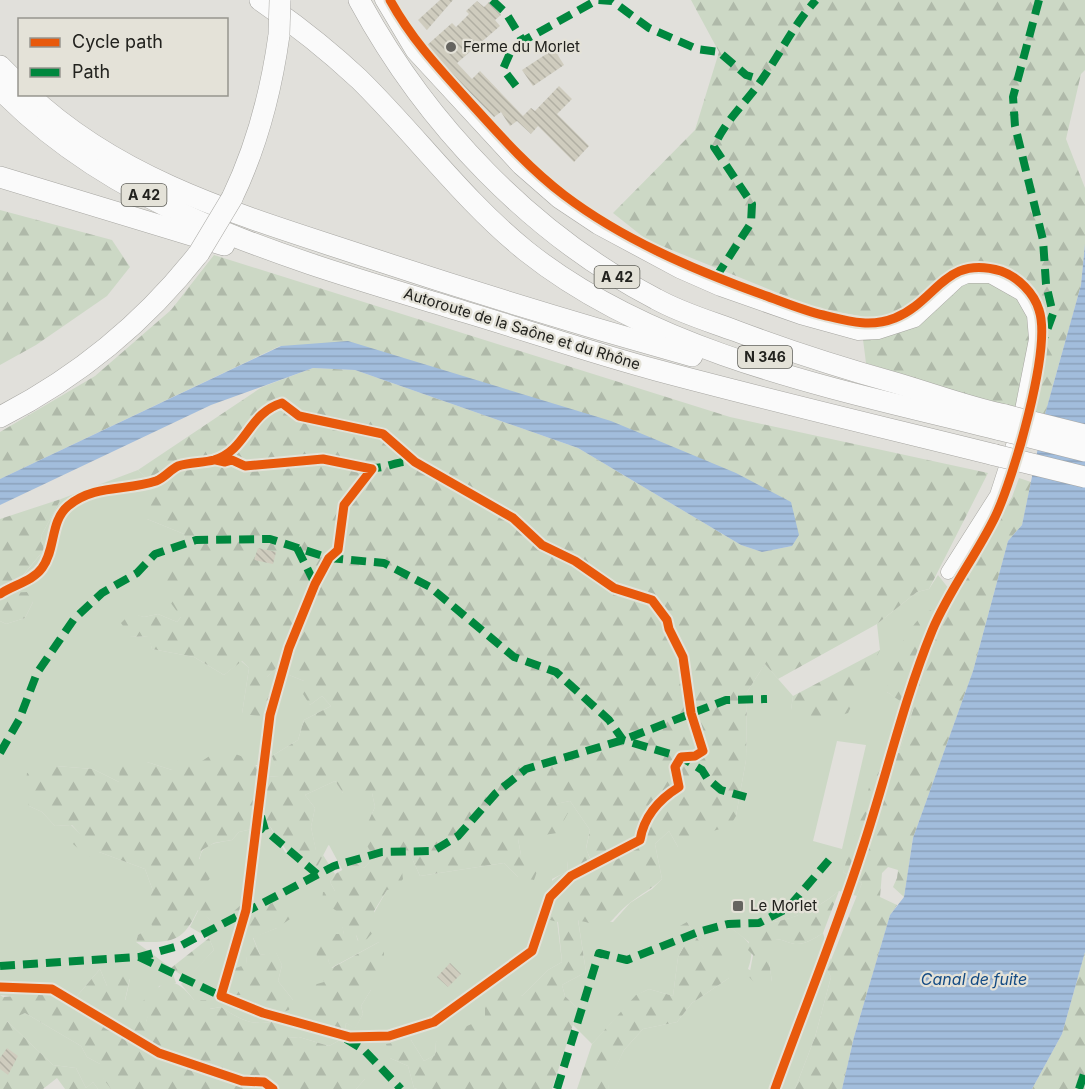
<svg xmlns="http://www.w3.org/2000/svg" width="1085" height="1089" font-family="Inter,sans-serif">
  <defs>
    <pattern id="forest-firs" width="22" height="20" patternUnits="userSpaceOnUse" patternTransform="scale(1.5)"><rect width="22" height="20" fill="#ccd8c5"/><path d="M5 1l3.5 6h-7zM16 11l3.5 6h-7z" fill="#afb9a9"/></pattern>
    <pattern id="water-rules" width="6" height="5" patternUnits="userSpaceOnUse" patternTransform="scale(1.5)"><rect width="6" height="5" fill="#a2bddc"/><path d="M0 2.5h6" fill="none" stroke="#8ba2bc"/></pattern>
    <pattern id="building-back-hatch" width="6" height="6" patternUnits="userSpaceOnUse" patternTransform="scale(1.5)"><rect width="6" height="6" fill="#cfccbe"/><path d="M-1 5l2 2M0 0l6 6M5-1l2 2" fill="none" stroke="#b1afa3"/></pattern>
  </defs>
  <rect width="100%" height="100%" fill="#e1e0db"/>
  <g fill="#ccd8c5" fill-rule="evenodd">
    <path d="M138 470 154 485 147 519 184 534 186 547 181 617 177 622 158 614 144 617 131 614 130 637 149 636 152 649 194 657 224 675 241 661 249 668 242 714 266 678 281 662 289 675 304 681 310 705 322 696 331 706 304 720 298 740 272 756 280 776 265 777 257 765H196L172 770 147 762 119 782 93 769 56 766 29 806 42 812 55 826 71 825 99 852 145 869 153 891 152 927 138 935 136 942 171 968 176 983 159 986 146 1022H142L125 1001 130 979 107 986 100 969 71 1003 0 995V621L6 624 25 618 33 602 8 594 44 550 41 536 61 499Z"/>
    <path d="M938 575 949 589 935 622 887 692 913 709 899 754 843 872 862 883 857 896 839 891C802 921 778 922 731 928 750 942 756 945 748 969L772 982 769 961 775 939C783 939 787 943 795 944 805 945 815 938 823 933L831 960 825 966 831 977 815 1037 795 1089H608L609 1080 624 1050 643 1029 677 1022 692 1003 729 978 704 950 687 922 685 944 678 957 673 996 649 989 637 995 592 1044 573 1025 578 1009 565 996 562 985 586 972 578 919 613 922 630 903 652 889 662 879 655 844 669 831 678 847 683 819 736 816 746 760 747 692 765 664 793 696 791 710 880 650 877 624 917 592 929 589ZM837 741 866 745 842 849 813 841Z"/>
    <path d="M335 781 343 793H372L375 807 369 820 374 857 364 868 355 864 343 871 329 845 316 851 311 827 315 808 305 795Z"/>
    <path d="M570 801 590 830 586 848 590 859 567 861 568 871 552 879 562 962 548 970 522 996 493 982 485 991 486 1018 436 1042 435 1055 424 1061 411 1040 390 1058 408 1066 414 1088 417 1089H356L365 1079 360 1069 363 1054 340 1040 329 1046 299 1037 288 1038 277 1021C252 1026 242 1021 221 1007L209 1009 194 1000 181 984 214 950 209 938 190 927 199 909 210 920C206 906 192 860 204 849 212 842 222 842 232 840L239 832 269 825 285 852 310 871 316 869 323 855 335 874 330 882 335 891 344 934 316 953 345 1030 346 1023 355 1028 363 1014 361 1006 371 990 379 942 331 968 328 960 348 935H356L358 941 387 890 399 856H411L420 876 504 863 518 877 521 855 518 839 555 804ZM242 904 258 911 277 928 253 937 260 955 276 953 282 965 278 981 293 1000 265 995 247 964Z"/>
    <path d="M25 1013 81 1046 87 1057 100 1064V1073L111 1089H98L93 1082 86 1088 76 1068 53 1065 6 1020Z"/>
  </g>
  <g fill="url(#forest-firs)">
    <path d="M691 0H1085V70L1081 74 1066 139 1085 188V244L1081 285 1045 414 966 395 866 363 860 316 815 308 647 240 613 213 695 130 719 52Z"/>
    <path d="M0 210 112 240 130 267 107 296 36 345 0 365Z"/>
    <path d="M214 255 730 417 988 473 929 589 917 592 877 624 778 679 765 664 747 692 746 760 736 816 730 826 703 834 684 820 692 842 678 847 669 831 655 844 662 879C652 889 641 894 631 902 605 922 616 931 578 920L586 972 562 985 565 996 578 1009 552 1089H417L414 1088 408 1066 390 1058 386 1044 411 1040 424 1061 435 1055 436 1042 449 1024 458 1030 485 1018V991L493 982 494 971 501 967 505 974 501 986 513 987 522 996 548 970 562 962 558 922 546 919C545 892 542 883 568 871L567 861 570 852 590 858 586 849 590 830 570 801 556 804 568 813 557 833 518 839 521 855 539 866 534 880 518 877 504 863 420 876 411 856 400 857 403 879 397 887 387 890 374 911 378 927 367 939 359 942 356 935H348V950L328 960 332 968 379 942 384 948V975L379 976 378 988 371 990 361 1006 363 1014 355 1029 346 1023 345 1031 314 1025 310 1019 319 1002 310 986 324 982 316 953 328 934H344L338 912 322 901 323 892 335 891 330 882 335 874 355 863 364 868 374 857 364 841 369 820 375 807 372 793H343L335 781 305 795 315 808 311 827 316 850 329 844 316 869 310 871 295 863 269 825 239 832 232 840 214 843 202 850 199 859 208 860 217 869 202 889 222 906 217 916 210 920 198 910C182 944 171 942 136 942L138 935 152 926 145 905 153 891 145 869 99 852 88 857 73 844 80 834 72 825 55 826 42 812 29 806 25 789 27 773 56 766 93 769 119 782 120 764 147 762 172 770 182 754 196 765 217 751C240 754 252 757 265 777L279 776 272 756 298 740 304 720 331 706 322 696 310 705 303 694 304 681 289 675 281 663 267 677 272 688 266 717 242 714 249 668 242 661 224 675 194 657 152 649 148 636 130 637 121 623 131 613 144 617 158 614 177 622 181 617 165 595 167 563 186 547 184 534 147 519 141 496 154 485 138 470 262 387 313 368 355 370 578 448 741 545 762 552 792 546 791 502 280 346 0 479V432L95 376 171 310Z"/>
    <path d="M1019 478 1031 482 1022 525 1008 541 973 671 913 838 904 897 893 887 897 878 898 870 888 867 882 873 880 897 897 905 890 915 854 1037 842 1089H795L815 1037 831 977 825 966 831 960 862 883 843 872 879 755 899 753 913 710 887 692C887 686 887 678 888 673 893 657 915 615 931 610L936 621 949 589 959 590 1012 497Z"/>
    <path d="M61 499 41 536 44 550 8 593 27 592 33 602 25 618 6 624 0 621V519Z"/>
    <path d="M880 650 848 713C825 721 812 719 791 710L793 696Z"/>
    <path d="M839 891 823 933C815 938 805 945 795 944 787 943 783 939 775 939L778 952 769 961 772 982 757 985 749 977 753 955 747 949 749 942 731 928C777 922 802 921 839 891Z"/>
    <path d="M285 897 293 917 277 928 253 938 260 955 276 952 282 965 278 981 293 1000 289 1010 280 1013 267 1009 265 995H233L228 987 236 968 247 964 244 941 232 924 233 912 242 904 258 910Z"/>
    <path d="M687 922 704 949 707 937 718 933 726 953 729 978 692 1003 677 1022 643 1029 624 1050 610 1080 608 1089H577L592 1044 636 995 649 989 673 996 678 957 685 944 678 927Z"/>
    <path d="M209 938 214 950 187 979 171 968Z"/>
    <path d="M1085 952V1089H1032L1062 1034Z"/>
    <path d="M100 969 107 986 122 969 130 978 125 1000 137 1004 142 1022H146L148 1015 142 1002C165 980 172 973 194 1000H206L210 1009 221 1007C242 1021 252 1026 277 1021L288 1027V1038L299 1037 329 1046 340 1040 363 1054 365 1062 360 1069 365 1071V1079L356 1089H111L99 1073 100 1064 87 1057 81 1046 25 1013 7 1021 53 1065 76 1068 86 1088 93 1082 98 1089H65L57 1078 43 1089H0V995L3 997 52 993 71 1003Z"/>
  </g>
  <g fill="url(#water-rules)">
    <path d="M1085 244V952L1062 1034 1032 1089H842L854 1037 890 915 904 897 913 838 973 671 1008 541 1022 525 1045 414 1081 285Z"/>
    <path d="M348 341 611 421 736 473 791 502 799 535 792 546 762 552 741 545 578 448 355 370 313 368 211 405 0 505V479L281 346Z"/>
  </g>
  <g fill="url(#building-back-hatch)">
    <path d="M440 0H453L427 30 418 20Z"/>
    <path d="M477 1 484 7 489 2 501 15 495 20 500 26 457 63 472 79 480 71 523 116 531 108 535 111 559 86 572 99 557 114 589 146 574 162 538 126 531 134 517 121 510 126 501 112 494 117 425 47 452 23 456 27 469 14 466 11Z"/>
    <path d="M554 49 564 65 533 86 522 70Z"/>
    <path d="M258 548 276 552 273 564 254 560Z"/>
    <path d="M450 963 461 974 448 987 437 977Z"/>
    <path d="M7 1048 18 1056 8 1075 0 1069V1058Z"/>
  </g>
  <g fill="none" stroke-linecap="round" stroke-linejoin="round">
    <g stroke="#a7a6a2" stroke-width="15">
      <path id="minor" d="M382 0 413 52 519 167 558 201 597 227 679 271 720 289 800 317 858 333 878 332 915 320 958 280 967 276H990L1022 294 1034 315 1036 339 1018 430 997 495 948 572"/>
    </g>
    <g stroke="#a7a6a2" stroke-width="22">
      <g id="highway">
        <path d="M260 0C295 24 328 50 359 79 416 135 464 201 526 251 658 356 841 390 1001 430"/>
        <path d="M359 0C426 124 531 234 656 299 681 313 709 321 736 331 789 351 842 368 896 383 933 394 968 407 1005 415"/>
        <path d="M0 66 20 86"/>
        <path d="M0 89C123 216 302 262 465 312 529 331 592 353 656 370 768 400 882 427 995 455"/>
        <path d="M28 94C121 182 243 216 361 255 470 291 581 325 692 356"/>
        <path d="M0 177 224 245"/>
        <path d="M232 198C257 146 271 93 279 35"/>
        <path d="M0 417C78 377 145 322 199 253"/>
      </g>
    </g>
    <use href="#minor" stroke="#fafafa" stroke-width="14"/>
    <use href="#highway" stroke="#fafafa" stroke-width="21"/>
    <g stroke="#a7a6a2" stroke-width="22" stroke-linecap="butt">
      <g id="highway-bridge">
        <path d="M279 35 280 0"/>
        <path d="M199 253 232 198"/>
        <path d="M1005 415 1085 435"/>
        <path d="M1001 430 1085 451"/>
        <path d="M995 455 1085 477"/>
      </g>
    </g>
    <use href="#highway-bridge" stroke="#fafafa" stroke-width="21"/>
    <g stroke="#00873e" stroke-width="8" stroke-dasharray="15 8" stroke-linecap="butt">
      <path d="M492 0 506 13 523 41 597 0 612 1 649 28 697 49 719 52 746 75 762 80"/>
      <path d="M1039 0 1013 97 1015 126 1043 240 1046 284 1053 314 1044 338"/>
      <path d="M516 86 503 69 510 53 523 41"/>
      <path d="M716 277 751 223 752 204 714 147C725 120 747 102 763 78 781 52 795 23 816 0"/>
      <path d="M366 467C383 471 396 460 412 462"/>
      <path d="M297 548 315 584"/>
      <path d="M0 753 19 720 37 673 74 619 102 593 137 573 155 554 196 540 270 539 329 558 384 563 430 587 514 657 556 672 609 720 623 740 681 757 702 770 707 778 721 790 746 797"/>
      <path d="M261 816 265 830 317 874"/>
      <path d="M139 957 225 998"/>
      <path d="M0 966 139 957 182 945 334 866 382 852 433 851 458 836 496 793 526 769 623 740 726 700 767 699"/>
      <path d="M346 1039 364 1050 401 1089"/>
      <path d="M557 1089 599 953 627 960 698 932 728 924 759 923 788 908 829 860"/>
      <path d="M1079 1089 1085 1071"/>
    </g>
    <g stroke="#e4e2d8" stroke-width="13">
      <g id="cycleway">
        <path d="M390 0C411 38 436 65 465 97 496 131 527 167 564 195 622 239 692 269 761 294 781 301 802 310 823 315 848 321 870 328 895 318 937 301 945 254 1001 271 1018 277 1034 293 1039 310 1052 348 1013 480 995 517 976 556 949 590 932 631 903 702 886 778 862 850 836 931 804 1009 775 1089"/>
        <path d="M0 594C13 585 33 581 42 568 56 549 50 521 68 506 94 484 127 491 156 481 164 478 170 470 178 466 189 462 203 463 214 460 247 450 248 413 282 403L299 416 383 434 415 462 513 518 542 545 575 561 614 588 652 600 667 620 669 629 683 657 691 713 703 751 695 756 681 757 675 767 679 787C658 800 644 816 640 840L571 876 550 897 532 951 434 1022 389 1036 350 1037 263 1013 221 996 246 910 270 715 289 648 315 584 329 558 338 550 344 505 372 469 323 459 245 466 232 460 225 462 216 460"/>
        <path d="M0 987 52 989 159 1053 242 1081 264 1082 273 1089"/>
      </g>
    </g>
    <use href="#cycleway" stroke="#e8590c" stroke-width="9"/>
  </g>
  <g fill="#656460" stroke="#e4e2d8" stroke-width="2">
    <circle cx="451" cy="47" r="6"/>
    <rect x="732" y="900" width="12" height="12" rx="3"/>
  </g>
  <g text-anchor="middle" stroke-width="4.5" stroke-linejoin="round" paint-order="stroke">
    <g fill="#e4e2d8" stroke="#5c5c56" stroke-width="1.5">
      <rect x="121.5" y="184" width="45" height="22" rx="4.5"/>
      <rect x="594.5" y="266" width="45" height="22" rx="4.5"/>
      <rect x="738" y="346" width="54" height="22" rx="4.5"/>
    </g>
    <g font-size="14" font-weight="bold" fill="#22221e">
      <text x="144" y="200">A 42</text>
      <text x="617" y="282">A 42</text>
      <text x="765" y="362">N 346</text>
    </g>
    <g font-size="15" fill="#22221e" stroke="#e4e2d8" text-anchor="start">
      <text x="463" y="52">Ferme du Morlet</text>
      <text x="750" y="911">Le Morlet</text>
    </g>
    <g font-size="15" fill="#22221e" stroke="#e4e2d8">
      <text transform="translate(522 329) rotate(17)" y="5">Autoroute de la Saône et du Rhône</text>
    </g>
    <g font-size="16" font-style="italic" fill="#144b84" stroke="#e4e2d8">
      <text x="974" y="985">Canal de fuite</text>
    </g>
  </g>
  <rect x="18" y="18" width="210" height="78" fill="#e4e2d8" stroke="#96958e" stroke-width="1.5"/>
  <rect x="30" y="38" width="30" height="9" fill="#e8590c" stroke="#96958e" stroke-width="1.5"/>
  <text x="72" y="48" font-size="18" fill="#22221e">Cycle path</text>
  <rect x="30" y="68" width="30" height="9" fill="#00873e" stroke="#96958e" stroke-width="1.5"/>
  <text x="72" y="78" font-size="18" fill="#22221e">Path</text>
</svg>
